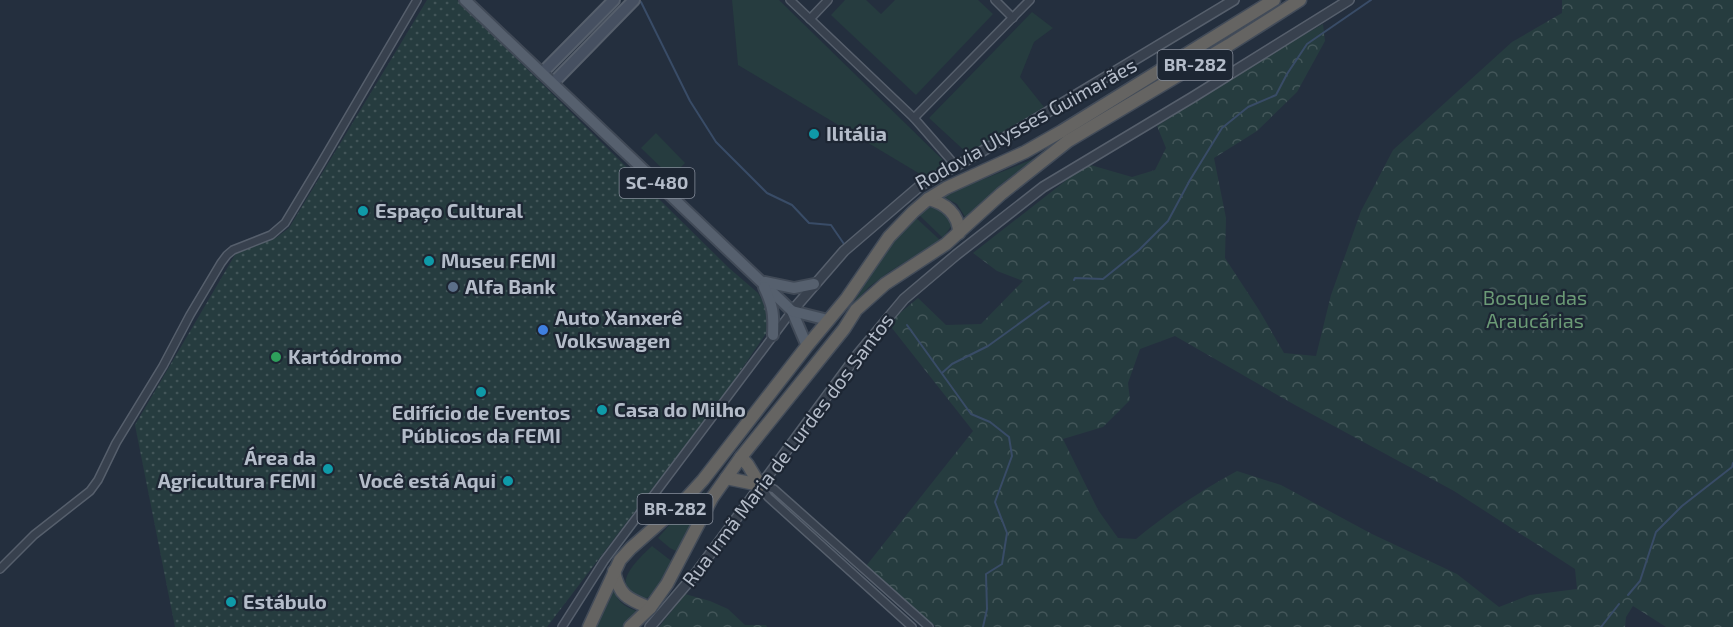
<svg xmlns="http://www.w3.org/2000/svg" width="1733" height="627" font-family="'Exo 2',sans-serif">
  <defs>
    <pattern id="forest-crowns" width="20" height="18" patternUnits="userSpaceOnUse" patternTransform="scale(1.5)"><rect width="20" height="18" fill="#263c3f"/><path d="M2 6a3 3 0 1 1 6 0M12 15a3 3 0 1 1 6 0" fill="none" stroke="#435659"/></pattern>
    <pattern id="park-dots" width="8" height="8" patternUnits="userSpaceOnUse" patternTransform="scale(1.5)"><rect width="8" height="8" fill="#263c3f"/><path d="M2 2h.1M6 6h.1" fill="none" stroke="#435659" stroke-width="1.8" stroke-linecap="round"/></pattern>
  </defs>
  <rect width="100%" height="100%" fill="#242f3e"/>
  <g fill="#263c3f">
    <path d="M732 0H779L949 166 925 177 738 65Z"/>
    <path d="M845 0H866L881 14 895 0H978L993 14 916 95 831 15Z"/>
    <path d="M1032 12 1053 28 1034 42 1020 77 1044 107 968 154 929 118Z"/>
    <path d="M656 133 685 163 671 177 641 148Z"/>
    <path d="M1037 157 1000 185 967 220 957 204 944 197C974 181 1007 171 1037 157Z"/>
    <path d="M934 206 940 207 951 220 952 225 943 238 918 214 923 210Z"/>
    <path d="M915 217 940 240 889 272 869 287 852 305 887 249Z"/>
    <path d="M705 491 700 510 680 553 670 548 658 538 672 522Z"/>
    <path d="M652 546 674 563 651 596 644 599C606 589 636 561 652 546Z"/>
    <path d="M615 589C617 604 627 607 639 612L622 627H596Z"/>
  </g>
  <g fill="url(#forest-crowns)" fill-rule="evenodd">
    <path d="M1562 0H1733V627H1666L1633 606 1626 617 1625 627H936L866 566 973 431 888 323 918 298 946 325 981 324 1023 281 997 271 973 253 1087 164 1132 177 1155 170 1166 148 1157 126 1267 56 1323 24 1325 41 1297 92 1257 131 1214 158 1226 218 1225 258 1259 310 1284 353 1316 356 1331 295 1361 211 1393 150 1512 42 1562 13ZM1175 336 1295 405 1454 491 1575 569 1577 589 1530 595 1499 607 1457 574 1372 534 1281 485 1237 471C1199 492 1170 511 1136 539L1118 538 1098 510 1063 439 1103 427 1130 400 1128 383 1140 349Z"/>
    <path d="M685 594 710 601 728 609 745 625H766L767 627H659Z"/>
  </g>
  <path fill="url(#park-dots)" d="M427 0H457L729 268 758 293 768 311 767 332 728 389 547 627H175L135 425 236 253 277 237 289 228Z"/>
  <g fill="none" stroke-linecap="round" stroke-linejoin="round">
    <g stroke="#394c67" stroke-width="2">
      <path d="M641 2 690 101 716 142 767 193 792 205 809 223 831 225 844 244"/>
      <path d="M1074 280 1075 278 1103 279 1139 250 1168 221 1190 180 1222 128 1248 107 1276 95 1287 74 1307 44 1371 0"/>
      <path d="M907 325 971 414 990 422 1009 437 1012 456 995 502 1007 533 1002 564 986 574 987 609 983 627"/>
      <path d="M942 373 952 364 988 346 1049 302"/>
      <path d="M1628 595 1640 581 1656 532 1682 506 1732 467 1733 463"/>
      <path d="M1601 627 1619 604"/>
    </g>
    <g stroke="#565f6c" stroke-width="10">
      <g id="minor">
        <path d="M790 0 914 118 956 166"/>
        <path d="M995 0 1013 18"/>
        <path d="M810 19 828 0"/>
        <path d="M914 118 1030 0"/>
        <path d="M0 569 34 535 90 491 98 480 116 443 163 366 190 315 221 263 227 255 233 250 271 235 285 223 320 165 417 0"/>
        <path d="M562 627 604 561 792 311"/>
        <path d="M912 627 768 497 760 485 774 489 929 627"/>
      </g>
    </g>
    <g stroke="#565f6c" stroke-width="12">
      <g id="tertiary">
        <path d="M792 311 844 251 921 185 976 155 1234 0"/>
        <path d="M650 627 696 573 858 354 904 299 956 255 1043 187 1193 97 1349 0"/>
      </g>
    </g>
    <g stroke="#565f6c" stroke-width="14">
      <g id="secondary">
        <path d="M542 73 614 0"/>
        <path d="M553 83 634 0"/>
      </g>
    </g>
    <g stroke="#414a57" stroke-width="14">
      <g id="primary">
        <path d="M465 0 792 311 807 346"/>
        <path d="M765 282 794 288 814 284"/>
        <path d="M764 287C773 306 774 314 773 335"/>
        <path d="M792 311 828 320"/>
      </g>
    </g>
    <g stroke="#434c59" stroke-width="15">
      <g id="trunk">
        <path d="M928 199C945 203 959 214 959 233"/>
        <path d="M741 457 748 465 760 485"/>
        <path d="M726 478 760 485"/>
        <path d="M614 571C619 596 628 599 650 608"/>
        <path d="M589 627 620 560 631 548 681 504 703 480 807 346 847 298 889 237 913 212 928 199 946 188 1025 152 1062 131 1274 0"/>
        <path d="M630 627 650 608 667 584 712 498 741 457 844 329 856 310 885 284 946 244 1001 194 1068 141 1229 45 1300 0"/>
      </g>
    </g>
    <use href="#minor" stroke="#38414e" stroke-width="7"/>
    <use href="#tertiary" stroke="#38414e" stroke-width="9"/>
    <use href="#secondary" stroke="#465061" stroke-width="10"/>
    <use href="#primary" stroke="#56606e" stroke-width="10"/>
    <use href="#trunk" stroke="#656462" stroke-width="12"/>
  </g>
  <g fill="#0f9aa8" stroke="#1d2633" stroke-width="2">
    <circle cx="814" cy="134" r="6"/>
    <circle cx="363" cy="211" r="6"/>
    <circle cx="429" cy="261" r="6"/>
    <circle cx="481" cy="392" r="6"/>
    <circle cx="602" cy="410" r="6"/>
    <circle cx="328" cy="469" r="6"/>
    <circle cx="508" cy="481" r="6"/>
    <circle cx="231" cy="602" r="6"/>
  </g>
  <circle fill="#5c6f8a" stroke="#1d2633" stroke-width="2" cx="453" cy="287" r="6"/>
  <circle fill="#3f7fe0" stroke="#1d2633" stroke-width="2" cx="543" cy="330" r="6"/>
  <circle fill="#2e9e5b" stroke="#1d2633" stroke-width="2" cx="276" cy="357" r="6"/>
  <g text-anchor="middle" stroke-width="4.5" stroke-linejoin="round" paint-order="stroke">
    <g fill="#1d2633" stroke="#878f9c" stroke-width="1.5">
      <rect x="1157.5" y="50" width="75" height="30" rx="4.5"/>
      <rect x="619.5" y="168" width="75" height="30" rx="4.5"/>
      <rect x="637.5" y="494" width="75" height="30" rx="4.5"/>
    </g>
    <g font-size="18" font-weight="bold" fill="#b4bcc9">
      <text x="1195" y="71">BR-282</text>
      <text x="657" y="189">SC-480</text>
      <text x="675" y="515">BR-282</text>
    </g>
    <g font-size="20" fill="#b4bcc9" stroke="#1d2633">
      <text transform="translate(1026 124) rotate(-29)" y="7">Rodovia Ulysses Guimarães</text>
      <text transform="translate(788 450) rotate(-53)" y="7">Rua Irmã Maria de Lurdes dos Santos</text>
    </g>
    <g font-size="20" font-weight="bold" fill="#b4bcc9" stroke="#1d2633" text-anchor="start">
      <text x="826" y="141">Ilitália</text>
      <text x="375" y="218">Espaço Cultural</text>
      <text x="441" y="268">Museu FEMI</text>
      <text x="465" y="294">Alfa Bank</text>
      <text x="555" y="325">Auto Xanxerê<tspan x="555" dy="23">Volkswagen</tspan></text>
      <text x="288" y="364">Kartódromo</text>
      <text x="614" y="417">Casa do Milho</text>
      <text x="481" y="420" text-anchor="middle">Edifício de Eventos<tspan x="481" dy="23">Públicos da FEMI</tspan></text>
      <text x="316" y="465" text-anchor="end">Área da<tspan x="316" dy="23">Agricultura FEMI</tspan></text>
      <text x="496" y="488" text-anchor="end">Você está Aqui</text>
      <text x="243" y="609">Estábulo</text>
    </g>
    <g font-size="20" fill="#6b9a76" stroke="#1d2633">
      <text x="1535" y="305">Bosque das<tspan x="1535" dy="23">Araucárias</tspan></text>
    </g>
  </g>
</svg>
